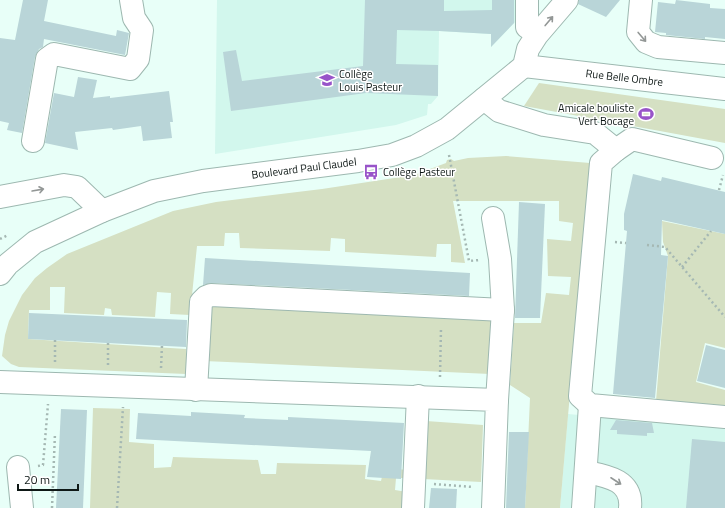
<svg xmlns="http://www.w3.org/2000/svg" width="725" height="508" font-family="'Titillium Web',sans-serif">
  <rect width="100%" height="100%" fill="#e8fff8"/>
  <g fill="#d2f7ed">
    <path d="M217 0H522L521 16 491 47V34L439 31 438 96 431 104H428L427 115 396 125 215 154Z"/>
    <path d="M568 414 725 428V508H560Z"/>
  </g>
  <g fill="#d5e0c3">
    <path d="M539 83 725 109V143L524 106Z"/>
    <path d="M506 156 590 163 560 508H525L530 398 510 385 514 323H541L546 293 569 295 571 277 548 276 547 239 571 241 573 223 559 221V201H453L465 263 451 262V244H437L436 257 345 252V239L331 238 330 251 240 248 239 233H225L224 246H197L190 315 170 314 171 293 157 292 155 317 112 315 111 309 105 308 104 315 64 313 65 287H50V310H29L28 339 186 349V374L19 367 11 364 2 356 5 335 9 321 22 295 35 278 47 268 67 254 173 211 216 202 322 189 414 175 446 163 447 160 451 159 454 161 468 158Z"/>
    <path d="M662 221 725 234V348L705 343 696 382 725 390V406L656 401 668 256 663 242Z"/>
    <path d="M211 302 493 318 490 374 204 361Z"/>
    <path d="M93 408 130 409 129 442 154 444V468L171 467 173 457 258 460 261 474H276L277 463 366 465 365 479 381 481 384 468 408 470V478H396L395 490 407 492 406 508H90Z"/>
    <path d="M426 421 483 425 481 482 423 479Z"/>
  </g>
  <g fill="#b9d5d8">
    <path d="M23 0H48L44 21 116 36 117 30 129 33 125 55 44 39 43 47 39 49 35 57 22 133 7 130 9 123 0 121V38L15 40Z"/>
    <path d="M365 0H444V11L492 10V0H514V23L491 47V34L439 31 397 30 396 64 438 65V96L366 93 231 111 223 52 236 50 242 81 363 66Z"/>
    <path d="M579 0H620L606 17 578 4Z"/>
    <path d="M676 0 710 4V8L725 9V39L705 37V39L666 35V33L655 32 658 2 675 4Z"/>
    <path d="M78 77 97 80 93 98 110 96V98L169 91 173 122H170L172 138 143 141 141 126 113 130 112 128 75 132 78 150 45 143 54 93 74 97Z"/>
    <path d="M633 174 661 181 662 177 725 192V234L662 220 661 255 668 256 655 398 613 394 627 231 624 230V214Z"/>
    <path d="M519 202 545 204 540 318H515Z"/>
    <path d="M205 258 470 273 469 296 212 283 203 285Z"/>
    <path d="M29 313 187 320 186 347 28 339Z"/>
    <path d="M706 345 725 350V388L697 381Z"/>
    <path d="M61 409 87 410 83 508H56Z"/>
    <path d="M191 412 245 415 244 418 288 420V417L404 423 401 479 367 477 371 451 136 439 138 413 191 416Z"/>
    <path d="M616 420 652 423 654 433H647V436L617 434V430H610Z"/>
    <path d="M509 432H529L525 508H506Z"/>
    <path d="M692 439 725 442V508H686Z"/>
    <path d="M431 488 457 489 456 508H429Z"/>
  </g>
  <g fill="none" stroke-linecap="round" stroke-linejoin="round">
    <g stroke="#9db8b0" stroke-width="24">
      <g id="minor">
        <path d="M641 0 638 32 646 42 658 47 725 53"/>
        <path d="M527 27V0"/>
        <path id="s1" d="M524 66 725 89"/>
        <path d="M484 99 499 111 544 125 595 133 616 150"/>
        <path d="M33 141 47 59 54 54 130 69 138 59 142 30 134 18 131 0"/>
        <path d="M712 158 632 139 616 150 601 163 580 396 590 405 725 417"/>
        <path d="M0 197 64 185 77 187 102 211"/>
        <path d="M493 218 500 259 503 310 497 400"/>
        <path id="s2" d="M0 274 8 264 35 242 102 211 154 191 203 181 358 161 392 155 416 146 447 129 524 66 528 49 537 35 567 0"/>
        <path d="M0 382 497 400 493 508"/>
        <path d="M196 390 201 302 206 297 211 295 503 310"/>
        <path d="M18 467 22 508"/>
        <path d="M586 472C607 476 633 480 630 508"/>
        <path d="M413 508 418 396"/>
        <path d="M583 508 590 405"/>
      </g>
    </g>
    <g stroke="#a5b8b3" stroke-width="2.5" stroke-dasharray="2 3" stroke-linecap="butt">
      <path d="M449 155 469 261 480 260"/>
      <path d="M719 190 723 175"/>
      <path d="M0 239 8 235"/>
      <path d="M615 242 626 243"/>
      <path d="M647 245 665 247 725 317"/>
      <path d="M682 267 711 231"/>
      <path d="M55 340V364"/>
      <path d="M108 365V343"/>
      <path d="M161 368 162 345"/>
      <path d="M440 377 441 328"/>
      <path d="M38 466 43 465 48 404"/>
      <path d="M434 484 473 487"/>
      <path d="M52 508 55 433"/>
      <path d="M117 508 123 407"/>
    </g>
    <use href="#minor" stroke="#fff" stroke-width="22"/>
  </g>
  <defs><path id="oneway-shaft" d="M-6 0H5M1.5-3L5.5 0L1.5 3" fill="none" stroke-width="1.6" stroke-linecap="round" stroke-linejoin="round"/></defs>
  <g stroke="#939796">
    <use href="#oneway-shaft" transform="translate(549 21) rotate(-50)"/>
    <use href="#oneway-shaft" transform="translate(642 37) rotate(50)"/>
    <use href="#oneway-shaft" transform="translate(38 190) rotate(-10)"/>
    <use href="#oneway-shaft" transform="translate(616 481) rotate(33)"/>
  </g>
  <defs>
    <g id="school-bare" transform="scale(1.2)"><path d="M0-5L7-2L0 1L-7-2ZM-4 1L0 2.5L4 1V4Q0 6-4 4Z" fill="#9854c9" stroke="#fff" stroke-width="2.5" paint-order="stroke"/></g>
    <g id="stadium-bare" transform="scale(1.2)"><path d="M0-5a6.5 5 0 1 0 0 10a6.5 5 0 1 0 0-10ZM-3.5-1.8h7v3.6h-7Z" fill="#9854c9" stroke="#fff" stroke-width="2.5" paint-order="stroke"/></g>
    <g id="bus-bare" transform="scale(1.2)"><path d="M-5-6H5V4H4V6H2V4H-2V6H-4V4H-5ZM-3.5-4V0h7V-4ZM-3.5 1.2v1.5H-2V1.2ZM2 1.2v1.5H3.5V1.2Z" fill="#9854c9" stroke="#fff" stroke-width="2.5" paint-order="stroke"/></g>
  </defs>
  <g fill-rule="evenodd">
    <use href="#school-bare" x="327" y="80"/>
    <use href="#stadium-bare" x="646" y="114"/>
    <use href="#bus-bare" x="371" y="172"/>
  </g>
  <g text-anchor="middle" stroke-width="3" stroke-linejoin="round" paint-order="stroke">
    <g font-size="11" fill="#0e1816" stroke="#fff" text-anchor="start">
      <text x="339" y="78">Collège<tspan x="339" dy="13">Louis Pasteur</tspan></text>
      <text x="634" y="112" text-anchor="end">Amicale bouliste<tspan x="634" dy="13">Vert Bocage</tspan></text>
      <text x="383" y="176">Collège Pasteur</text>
    </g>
    <g font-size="11" fill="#0e1816" stroke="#fff">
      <text dy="4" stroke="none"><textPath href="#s1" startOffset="101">Rue Belle Ombre</textPath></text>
      <text dy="4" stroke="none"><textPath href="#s2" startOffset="329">Boulevard Paul Claudel</textPath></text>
    </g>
  </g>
  <path d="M18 484v6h60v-6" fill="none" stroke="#0e1816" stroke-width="2"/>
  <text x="24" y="484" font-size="12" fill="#0e1816" stroke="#ffffff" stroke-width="3" paint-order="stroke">20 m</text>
</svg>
